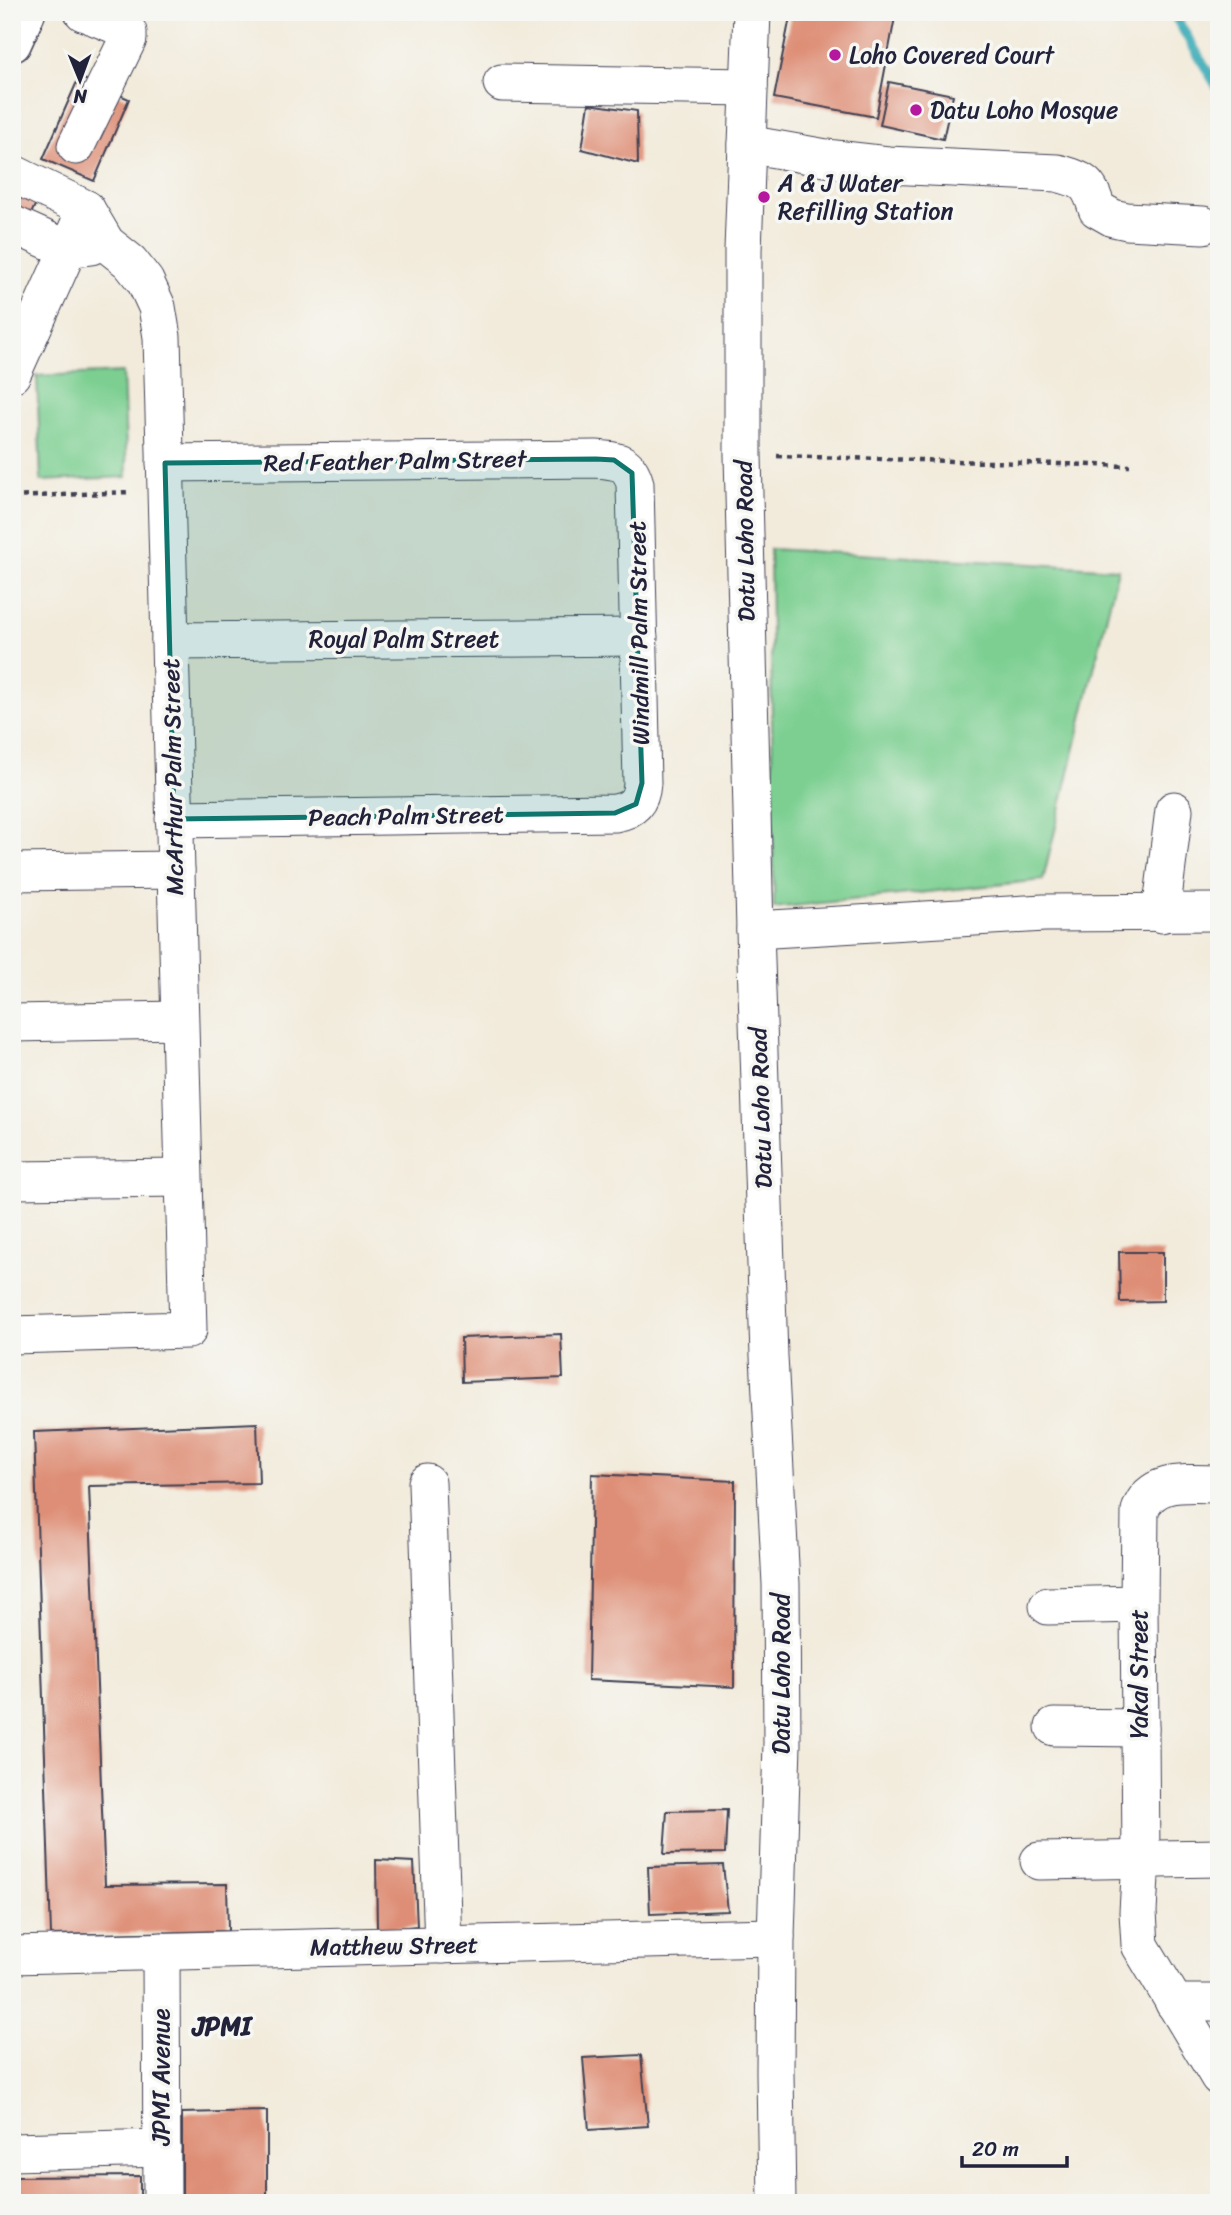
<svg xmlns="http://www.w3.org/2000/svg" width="1231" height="2215" font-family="Sriracha,sans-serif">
  <rect width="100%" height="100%" fill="#f6f6f2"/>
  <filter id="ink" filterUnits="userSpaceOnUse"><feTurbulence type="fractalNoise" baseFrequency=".0143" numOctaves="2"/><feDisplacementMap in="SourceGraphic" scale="14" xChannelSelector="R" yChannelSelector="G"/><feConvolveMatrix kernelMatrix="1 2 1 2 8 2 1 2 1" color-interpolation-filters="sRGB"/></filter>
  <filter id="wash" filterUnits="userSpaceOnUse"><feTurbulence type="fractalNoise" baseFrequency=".00686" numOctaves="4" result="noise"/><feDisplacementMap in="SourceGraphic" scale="28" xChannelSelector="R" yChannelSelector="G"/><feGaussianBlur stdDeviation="1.57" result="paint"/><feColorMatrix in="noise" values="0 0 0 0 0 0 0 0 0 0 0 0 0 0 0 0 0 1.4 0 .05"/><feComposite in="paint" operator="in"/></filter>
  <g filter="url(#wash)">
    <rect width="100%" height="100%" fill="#f2ebdb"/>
    <g fill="#7ccf91" stroke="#4f7866" stroke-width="2">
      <path d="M123 372 127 477 41 481 37 376Z"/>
      <path d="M770 549 1118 569 1043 880 774 908Z"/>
    </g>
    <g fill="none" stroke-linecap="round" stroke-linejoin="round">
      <path stroke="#3bacb7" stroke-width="10" d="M1175 12 1176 18 1219 90"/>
    </g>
    <g id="blocks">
      <g fill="#de8e76">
        <path d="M791 12H896L876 117 774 98Z"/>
        <path d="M79 77 129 99 94 181 43 159Z"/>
        <path d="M889 82 953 95 943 139 880 125Z"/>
        <path d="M589 104 637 111 638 164 582 149Z"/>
        <path d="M23 194 37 201 30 216 15 209Z"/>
        <path d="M1119 1252H1163V1301L1120 1302Z"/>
        <path d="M561 1334 563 1378 462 1382 461 1338Z"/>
        <path d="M257 1423 259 1483 89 1486 105 1885 227 1884 228 1931 51 1935 34 1432Z"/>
        <path d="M592 1474 735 1481 734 1687 588 1680Z"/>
        <path d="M727 1810 725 1853 664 1854 667 1811Z"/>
        <path d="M376 1860 414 1862 417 1926 377 1930Z"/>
        <path d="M723 1865 728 1911 650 1914 648 1867Z"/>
        <path d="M641 2055 648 2126 589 2130 583 2058Z"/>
        <path d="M267 2111V2203H182V2113Z"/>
        <path d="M140 2176V2203H12V2177Z"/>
      </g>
    </g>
  </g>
  <g filter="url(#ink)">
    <use href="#blocks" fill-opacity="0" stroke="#414053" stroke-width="2"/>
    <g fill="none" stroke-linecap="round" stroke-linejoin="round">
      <g stroke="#414053" stroke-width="39">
        <g id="minor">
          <path d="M752 12 743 250V455L755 930 769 1356 781 1584 782 1744 776 1937 775 2072 777 2203"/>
          <path d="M502 83 749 87"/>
          <path d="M747 144 826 158 888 165 1057 173C1084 180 1089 182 1097 209L1113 218 1127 221 1203 225"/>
          <path d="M76 146 128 39V32L121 27 83 12"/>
          <path d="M12 173 86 209 106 243 130 262 145 281 157 307 162 337 188 1330 12 1335"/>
          <path d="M12 224 67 249 91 246"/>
          <path d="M12 374 86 209"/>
          <path d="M165 463 596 459C618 461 629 461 635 484L642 783C641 801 633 810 615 813L174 819"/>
          <path d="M170 641 639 637"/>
          <path d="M12 872 176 870"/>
          <path d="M1161 914 1174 810"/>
          <path d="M755 930 1044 913 1219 912"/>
          <path d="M12 1023 179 1020"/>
          <path d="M12 1180 183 1178"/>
          <path d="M427 1483 443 1945"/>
          <path d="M1219 1484C1190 1484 1151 1477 1140 1511L1139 1604 1141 1859 1138 1912 1140 1945 1219 2077"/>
          <path d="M1048 1606 1139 1604"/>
          <path d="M1054 1727 1140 1728"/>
          <path d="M1039 1861 1219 1858"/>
          <path d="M161 1951 162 2203"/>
          <path d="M12 1955 776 1937"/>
          <path d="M1174 2003H1219"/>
          <path d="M12 2152 162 2148"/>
        </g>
      </g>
      <g stroke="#414053" stroke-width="41">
        <path id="major" d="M12 43 26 12"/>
      </g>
      <g stroke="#414053" stroke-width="4.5" stroke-dasharray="5 5" stroke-linecap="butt">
        <path d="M777 456 1130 466"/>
        <path d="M12 497 130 492"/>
      </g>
      <use href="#minor" stroke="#fff" stroke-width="37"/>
      <use href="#major" stroke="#fff" stroke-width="38"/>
    </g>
  </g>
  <path fill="#0f766e" fill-opacity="0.2" stroke="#0f766e" stroke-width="5" stroke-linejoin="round" d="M596 459 614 460 632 473 642 783 636 804 615 813 174 819 165 463Z"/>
  <g fill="#b5179e" stroke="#f6f6f2" stroke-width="2.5">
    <circle cx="835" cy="55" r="7"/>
    <circle cx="916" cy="110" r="7"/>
    <circle cx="764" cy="197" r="7"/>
  </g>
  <g text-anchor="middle" stroke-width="7" stroke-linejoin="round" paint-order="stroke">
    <g font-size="24" fill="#22223b" stroke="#f6f6f2" text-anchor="start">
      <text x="849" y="63">Loho Covered Court</text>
      <text x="930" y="118">Datu Loho Mosque</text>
      <text x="778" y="191">A &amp; J Water<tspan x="778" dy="28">Refilling Station</tspan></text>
    </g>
    <g font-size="24" fill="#22223b" stroke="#f6f6f2">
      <text transform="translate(395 461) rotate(-1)" y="8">Red Feather Palm Street</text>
      <text transform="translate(745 541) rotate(-91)" y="8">Datu Loho Road</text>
      <text transform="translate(639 633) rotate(-91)" y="8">Windmill Palm Street</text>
      <text x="404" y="647">Royal Palm Street</text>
      <text transform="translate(173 777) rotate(-91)" y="8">McArthur Palm Street</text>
      <text transform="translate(406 816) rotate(-1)" y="8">Peach Palm Street</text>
      <text transform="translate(761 1108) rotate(-92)" y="8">Datu Loho Road</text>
      <text transform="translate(781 1674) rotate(-90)" y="8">Datu Loho Road</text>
      <text transform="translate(1139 1674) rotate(-90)" y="8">Yakal Street</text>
      <text transform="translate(394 1946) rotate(-1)" y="8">Matthew Street</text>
      <text transform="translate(161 2077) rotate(-90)" y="8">JPMI Avenue</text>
    </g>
    <g font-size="26" font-weight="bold" fill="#22223b" stroke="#f6f6f2">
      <text x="222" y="2035">JPMI</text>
    </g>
  </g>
  <rect width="1231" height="2215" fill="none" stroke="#f6f6f2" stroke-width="42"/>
  <g transform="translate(80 80) rotate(179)" stroke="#f6f6f2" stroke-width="5" paint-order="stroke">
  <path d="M0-5L12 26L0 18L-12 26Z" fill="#22223b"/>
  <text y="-10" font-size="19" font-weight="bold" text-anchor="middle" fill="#22223b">N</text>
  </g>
  <path d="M962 2156v10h105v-10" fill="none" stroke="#22223b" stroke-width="3.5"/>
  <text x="972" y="2156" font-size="21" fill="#22223b" stroke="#f6f6f2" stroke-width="5" paint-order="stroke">20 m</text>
</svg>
